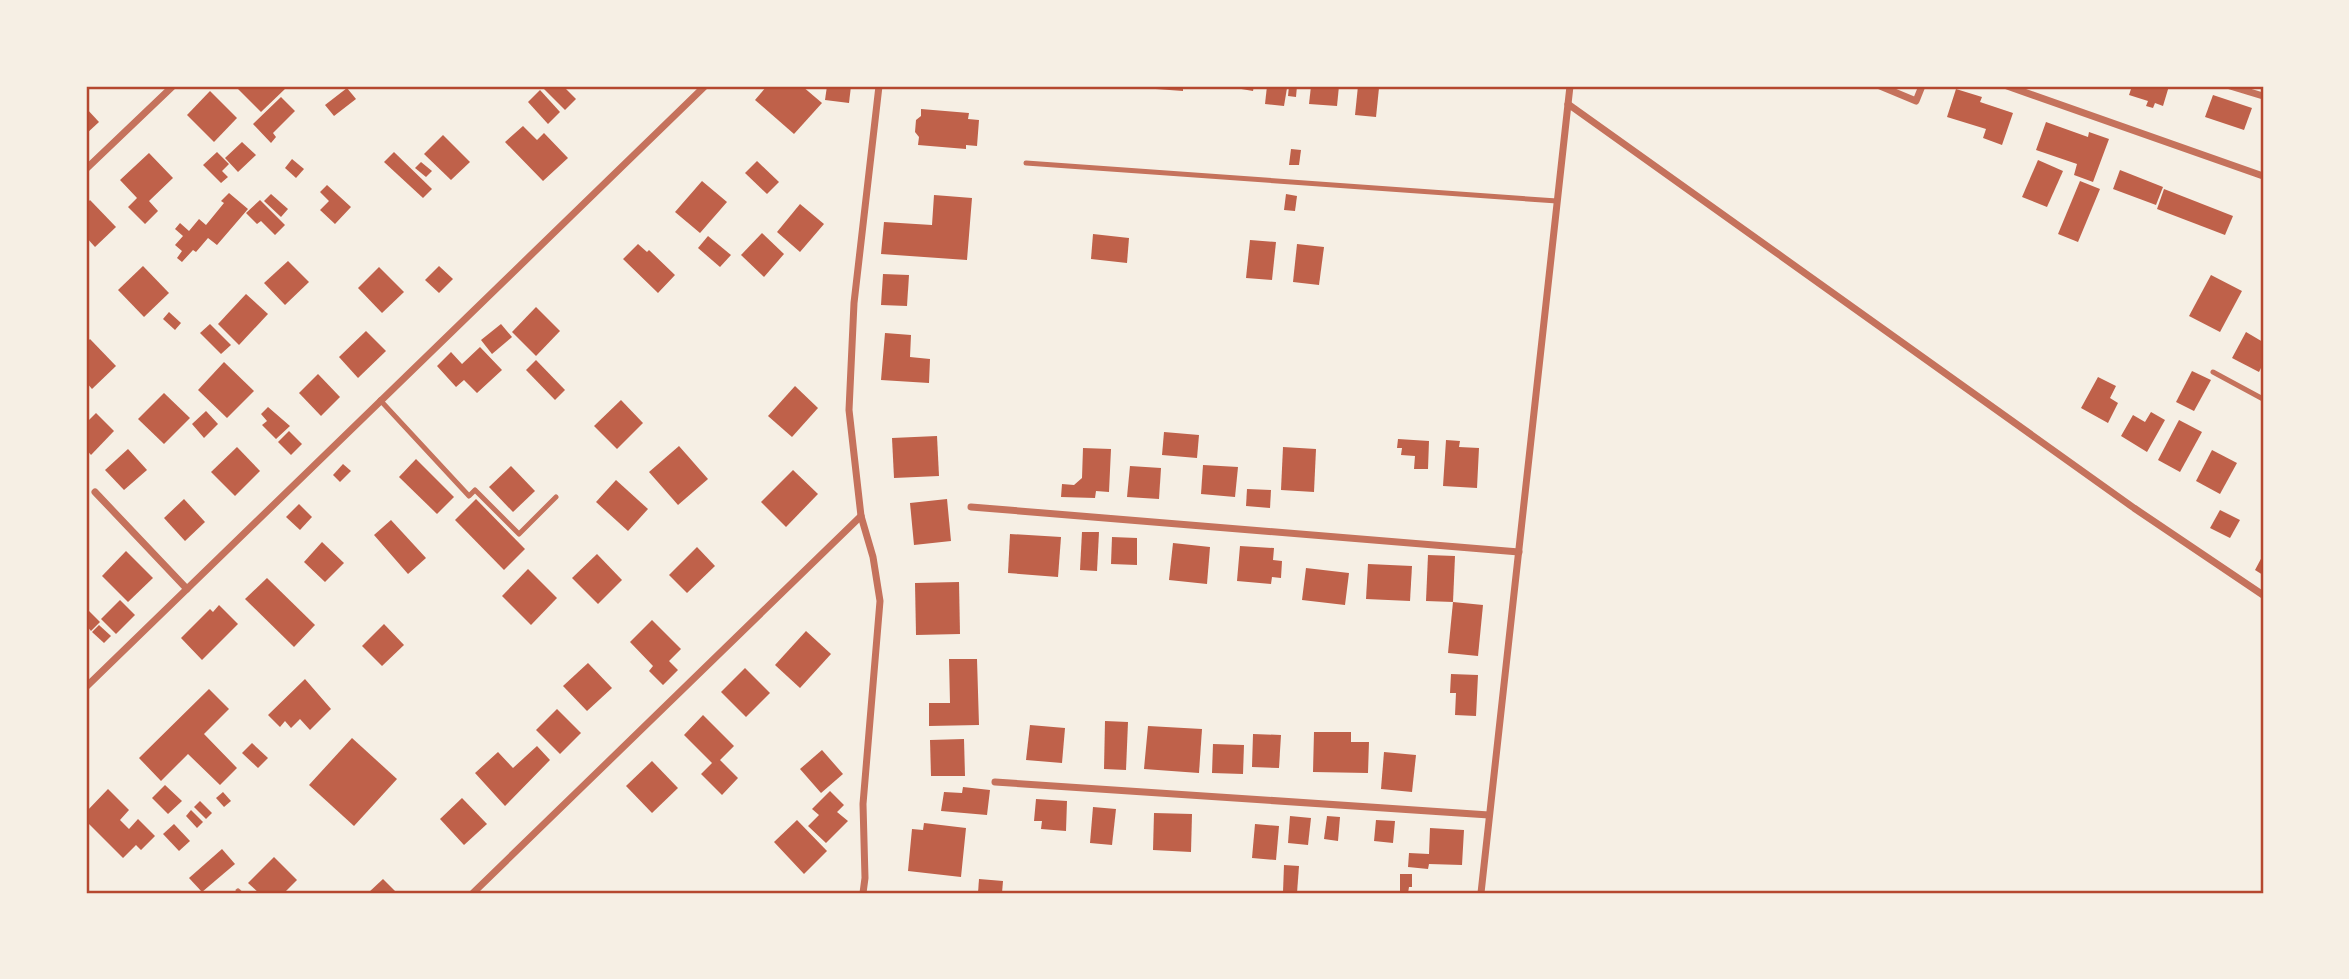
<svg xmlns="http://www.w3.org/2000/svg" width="2349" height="979" font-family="'Public Sans',sans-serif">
  <rect width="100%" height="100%" fill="#f6efe4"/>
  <g fill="#bf614a">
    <path d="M235 86H284L286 88 261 112Z"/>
    <path d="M541 86H563L576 99 565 110Z"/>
    <path d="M767 86H802L822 103 794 134 755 100Z"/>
    <path d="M827 86H851L849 103 825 100Z"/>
    <path d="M1143 86H1183V91L1142 88Z"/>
    <path d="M1224 86H1254L1253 91Z"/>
    <path d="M1267 86 1287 88 1284 106 1265 104Z"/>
    <path d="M1289 86H1297L1296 97 1288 96Z"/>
    <path d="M1311 86H1339L1337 106 1309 104Z"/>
    <path d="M1358 86 1379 88 1376 117 1355 115Z"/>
    <path d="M2132 86H2169L2163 106 2155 103 2153 108 2146 106 2148 101 2129 95Z"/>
    <path d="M347 88 356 99 334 116 325 105Z"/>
    <path d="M1956 89 1982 97 1980 102 2013 113 2002 145 1983 138 1986 129 1947 117Z"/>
    <path d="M540 90 560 112 548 124 528 102Z"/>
    <path d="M210 91 237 118 214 142 187 115Z"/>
    <path d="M2213 95 2252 108 2244 130 2205 117Z"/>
    <path d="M281 97 295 111 273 133 276 137 271 143 253 124Z"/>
    <path d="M86 108 99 122 86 134Z"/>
    <path d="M921 109 969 113 968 119 979 120 977 146 966 145V149L918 145 919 137 915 132 916 120 921 116Z"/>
    <path d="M2046 122 2088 137 2089 132 2109 139 2093 182 2074 175 2077 164 2036 150Z"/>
    <path d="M523 126 537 140 544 133 568 158 543 181 505 142Z"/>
    <path d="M443 135 470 162 451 180 424 154Z"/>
    <path d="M242 142 256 155 238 172 225 158Z"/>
    <path d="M1291 149 1301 150 1299 165H1289Z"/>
    <path d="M217 152 229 164 222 171 228 177 221 183 203 165Z"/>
    <path d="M394 152 432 189 423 198 384 162Z"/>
    <path d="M149 153 173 178 149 201 158 211 145 224 128 207 137 198 120 180Z"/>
    <path d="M292 159 304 169 296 178 285 168Z"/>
    <path d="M2038 160 2063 171 2047 207 2022 197Z"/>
    <path d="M757 161 779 182 767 194 745 173Z"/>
    <path d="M421 162 432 171 426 177 415 168Z"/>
    <path d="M2120 170 2163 187 2156 205 2113 189Z"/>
    <path d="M702 181 727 202 700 233 675 212Z"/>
    <path d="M2080 181 2100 189 2078 242 2058 234Z"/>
    <path d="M327 185 351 207 335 224 320 210 329 201 320 192Z"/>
    <path d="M2164 189 2233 216 2225 235 2157 209Z"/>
    <path d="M229 193 248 209 217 245 208 238 196 252 193 250 182 262 177 258 182 251 175 245 183 236 175 229 180 223 189 231 199 219 206 225 224 203 221 201Z"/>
    <path d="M271 194 288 209 281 217 264 201Z"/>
    <path d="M1286 194 1297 196 1295 211 1284 210Z"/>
    <path d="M934 195 972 198 967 260 881 254 884 222 932 225Z"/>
    <path d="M90 200 116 227 95 247 86 237V204Z"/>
    <path d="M260 200 285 225 275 235 261 221 257 224 246 213Z"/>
    <path d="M800 204 824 224 800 252 777 232Z"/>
    <path d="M762 233 784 254 764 277 741 255Z"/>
    <path d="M1093 234 1129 238 1127 263 1091 259Z"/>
    <path d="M708 236 731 255 720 267 698 248Z"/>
    <path d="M1250 240 1276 242 1272 280 1246 278Z"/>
    <path d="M638 244 647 252 649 250 675 275 658 293 623 259Z"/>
    <path d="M1297 244 1324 247 1319 285 1293 282Z"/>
    <path d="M288 261 309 282 285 305 264 283Z"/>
    <path d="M143 266 169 293 144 317 118 290Z"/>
    <path d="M439 266 453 279 439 293 425 280Z"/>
    <path d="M379 267 404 292 382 313 358 288Z"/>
    <path d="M883 274 909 275 907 306 881 305Z"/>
    <path d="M2211 275 2242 291 2220 332 2189 316Z"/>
    <path d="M246 294 268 314 239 345 218 324Z"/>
    <path d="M536 307 560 331 536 356 512 332Z"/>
    <path d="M169 312 181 323 175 330 163 319Z"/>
    <path d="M210 324 231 345 221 354 200 333Z"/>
    <path d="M501 324 512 337 492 354 481 340Z"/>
    <path d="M366 331 386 351 358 378 339 357Z"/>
    <path d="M2246 332 2263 342V364L2259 372 2232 358Z"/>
    <path d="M885 333 911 335 910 357 930 359 929 383 881 380Z"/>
    <path d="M90 339 116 366 92 389 86 382V343Z"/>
    <path d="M480 347 502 370 477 393 464 380 456 387 437 366 451 352 462 364Z"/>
    <path d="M536 360 565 390 555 400 526 370Z"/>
    <path d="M224 362 254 391 227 418 198 390Z"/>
    <path d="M2192 371 2211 380 2194 411 2176 402Z"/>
    <path d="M318 374 340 397 321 416 299 393Z"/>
    <path d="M2098 377 2116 386 2110 398 2118 403 2108 423 2081 408Z"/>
    <path d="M795 386 818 408 792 437 768 416Z"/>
    <path d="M164 393 190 418 164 444 138 419Z"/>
    <path d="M621 400 643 423 617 449 594 426Z"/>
    <path d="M268 407 290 426 276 439 262 425 267 421 261 414Z"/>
    <path d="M206 411 218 424 204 438 192 424Z"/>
    <path d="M2151 412 2165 420 2147 452 2121 436 2133 415 2145 422Z"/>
    <path d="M96 413 114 431 91 455 86 449V423Z"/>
    <path d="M2179 420 2202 432 2180 472 2158 460Z"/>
    <path d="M289 431 302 444 291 455 278 442Z"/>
    <path d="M1164 432 1199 435 1197 458 1162 455Z"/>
    <path d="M937 436 939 476 894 478 892 438Z"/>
    <path d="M1398 439 1429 441 1428 469H1414L1415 456 1401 455 1402 448H1397Z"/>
    <path d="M1446 440 1460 441 1459 447 1479 448 1477 488 1443 486Z"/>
    <path d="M679 446 708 479 678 505 649 472Z"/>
    <path d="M237 447 260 471 235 496 211 472Z"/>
    <path d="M1283 447 1316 449 1314 492 1281 490Z"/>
    <path d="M1083 448 1111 449 1109 492 1096 491 1095 498 1061 497 1062 484 1074 485 1082 478Z"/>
    <path d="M128 449 147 470 124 490 105 470Z"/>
    <path d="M2212 450 2237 463 2220 494 2196 481Z"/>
    <path d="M416 459 454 497 437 514 399 477Z"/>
    <path d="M343 464 351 471 340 482 333 475Z"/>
    <path d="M1203 465 1238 467 1235 497 1201 494Z"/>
    <path d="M511 466 535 491 513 512 489 487Z"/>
    <path d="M1130 466 1161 468 1159 499 1127 497Z"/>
    <path d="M793 470 818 494 786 527 761 502Z"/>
    <path d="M616 480 648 509 628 531 596 502Z"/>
    <path d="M1247 489 1271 490 1270 508 1246 506Z"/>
    <path d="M184 499 205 522 185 541 164 518Z"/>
    <path d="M476 499 525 549 504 570 455 520Z"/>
    <path d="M947 499 951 541 914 545 910 503Z"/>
    <path d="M299 504 312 517 300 530 286 517Z"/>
    <path d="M2220 510 2240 520 2230 538 2210 528Z"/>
    <path d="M391 520 426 558 408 574 374 535Z"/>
    <path d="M1082 532H1099L1097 571 1080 570Z"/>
    <path d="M1010 534 1061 537 1058 577 1008 573Z"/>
    <path d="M1112 537 1137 538V565L1111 564Z"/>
    <path d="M322 542 344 563 325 582 304 562Z"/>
    <path d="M1173 543 1210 547 1207 584 1169 580Z"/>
    <path d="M1240 546 1274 548 1273 560 1282 561 1281 578 1272 577 1271 584 1237 581Z"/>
    <path d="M697 547 715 566 687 593 669 575Z"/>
    <path d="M126 551 153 578 128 602 102 576Z"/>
    <path d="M597 554 622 580 598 604 572 578Z"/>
    <path d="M1428 555 1455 556 1453 602 1426 601Z"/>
    <path d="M2263 555V575L2255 570Z"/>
    <path d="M1368 564 1412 566 1410 601 1366 599Z"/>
    <path d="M1306 568 1349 573 1345 605 1302 600Z"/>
    <path d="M528 569 557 598 531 625 502 596Z"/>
    <path d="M267 578 315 625 294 647 245 599Z"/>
    <path d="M959 582 960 634 916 635 915 583Z"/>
    <path d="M120 600 135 615 116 634 101 619Z"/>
    <path d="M1453 602 1483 605 1478 656 1448 653Z"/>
    <path d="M219 605 238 624 202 660 181 638 210 609 213 612Z"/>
    <path d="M87 609 100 622 91 631 86 625Z"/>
    <path d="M652 620 681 649 669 661 678 670 663 685 649 671 653 666 630 642Z"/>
    <path d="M384 624 404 645 382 666 362 646Z"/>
    <path d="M99 625 111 636 104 643 92 632Z"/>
    <path d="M806 631 831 654 800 688 775 665Z"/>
    <path d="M949 659H977L979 725 929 726V703H950Z"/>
    <path d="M588 663 612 688 587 711 563 686Z"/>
    <path d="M745 668 770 693 746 717 721 692Z"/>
    <path d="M1451 674 1478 675 1476 716 1455 715 1456 693H1450Z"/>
    <path d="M305 679 331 709 310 730 300 719 291 728 285 721 280 727 268 715Z"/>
    <path d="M209 689 229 709 204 734 237 768 220 785 188 754 161 781 139 758Z"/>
    <path d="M557 709 581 733 560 754 536 730Z"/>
    <path d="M703 715 734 746 720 760 738 778 722 795 701 774 712 763 684 735Z"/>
    <path d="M1105 721 1128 722 1126 770 1104 769Z"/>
    <path d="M1030 725 1065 728 1062 763 1026 760Z"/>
    <path d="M1148 726 1202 729 1199 773 1144 769Z"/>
    <path d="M1314 732H1351V742H1369L1368 773 1313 772Z"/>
    <path d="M1253 734 1281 735 1279 768 1252 767Z"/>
    <path d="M352 738 397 779 354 826 309 785Z"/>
    <path d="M964 739 965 776H931L930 740Z"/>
    <path d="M252 743 268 758 258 768 242 753Z"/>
    <path d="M1213 744 1244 745 1243 774 1212 773Z"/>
    <path d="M537 746 550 760 505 806 475 773 498 752 513 768Z"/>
    <path d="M822 750 843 774 821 793 800 769Z"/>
    <path d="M1384 752 1416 755 1412 792 1381 789Z"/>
    <path d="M652 761 678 788 652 813 626 786Z"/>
    <path d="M165 785 182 801 168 814 152 798Z"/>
    <path d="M963 787 990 790 987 815 941 811 944 792 962 793Z"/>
    <path d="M108 789 129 810 120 820 129 829 138 819 155 836 141 850 136 845 123 858 86 821V812Z"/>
    <path d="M830 791 844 805 837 812 848 821 826 843 808 826 819 815 812 809Z"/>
    <path d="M223 792 231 801 224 807 216 798Z"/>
    <path d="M462 798 487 824 464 845 440 819Z"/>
    <path d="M1036 799 1067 801 1066 831 1041 829 1042 821H1034Z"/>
    <path d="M200 801 212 813 206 819 194 807Z"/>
    <path d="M1093 807 1116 809 1112 845 1090 843Z"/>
    <path d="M191 810 203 822 197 828 186 816Z"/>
    <path d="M1154 813 1192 814 1191 852 1153 850Z"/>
    <path d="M1290 816 1311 818 1308 845 1288 843Z"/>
    <path d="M1327 816 1340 817 1338 841 1324 839Z"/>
    <path d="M797 820 827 851 804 874 774 842Z"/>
    <path d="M1376 820 1395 821 1393 843 1374 841Z"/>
    <path d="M924 823 966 828 961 877 908 871 912 829 923 830Z"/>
    <path d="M174 824 190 841 179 851 163 834Z"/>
    <path d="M1255 824 1279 826 1276 860 1252 858Z"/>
    <path d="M1430 828 1464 830 1462 865 1429 864 1428 869 1408 867 1409 853 1429 854Z"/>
    <path d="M222 849 235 864 202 892 189 878Z"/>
    <path d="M274 857 297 880 284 893H259L248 883Z"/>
    <path d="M1284 865 1299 866 1297 893 1283 892Z"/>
    <path d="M1400 874H1412V887H1409L1408 893H1400Z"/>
    <path d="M383 879 397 893H368Z"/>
    <path d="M979 879 1003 881 1002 893H978Z"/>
  </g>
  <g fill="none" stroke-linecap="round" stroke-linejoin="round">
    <g stroke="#c5725c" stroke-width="5">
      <path d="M1026 163 1557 201"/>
      <path d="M2213 372 2263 399"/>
      <path d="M380 400 469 496 475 490 519 534 556 497"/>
      <path d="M238 891 240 893"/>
    </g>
    <g stroke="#c5725c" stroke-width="7">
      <path d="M1880 86 1916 101 1922 86"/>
      <path d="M2007 86 2263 176"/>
      <path d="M2230 86 2263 96"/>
      <path d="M1568 104 2134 508 2263 595"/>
      <path d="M86 169 173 86"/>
      <path d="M95 492 187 589"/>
      <path d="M971 507 1519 552"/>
      <path d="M86 687 705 86"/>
      <path d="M995 782 1489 815"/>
      <path d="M473 893 861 516"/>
      <path d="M863 893 865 878 863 804 880 601 873 557 861 516 849 410 854 303 879 86"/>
      <path d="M1481 893 1570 86"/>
    </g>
  </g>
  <rect width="2349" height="979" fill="none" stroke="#f6efe4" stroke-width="175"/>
  <rect x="88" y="88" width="2174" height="804" fill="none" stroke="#b5482f" stroke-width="2.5"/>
</svg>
